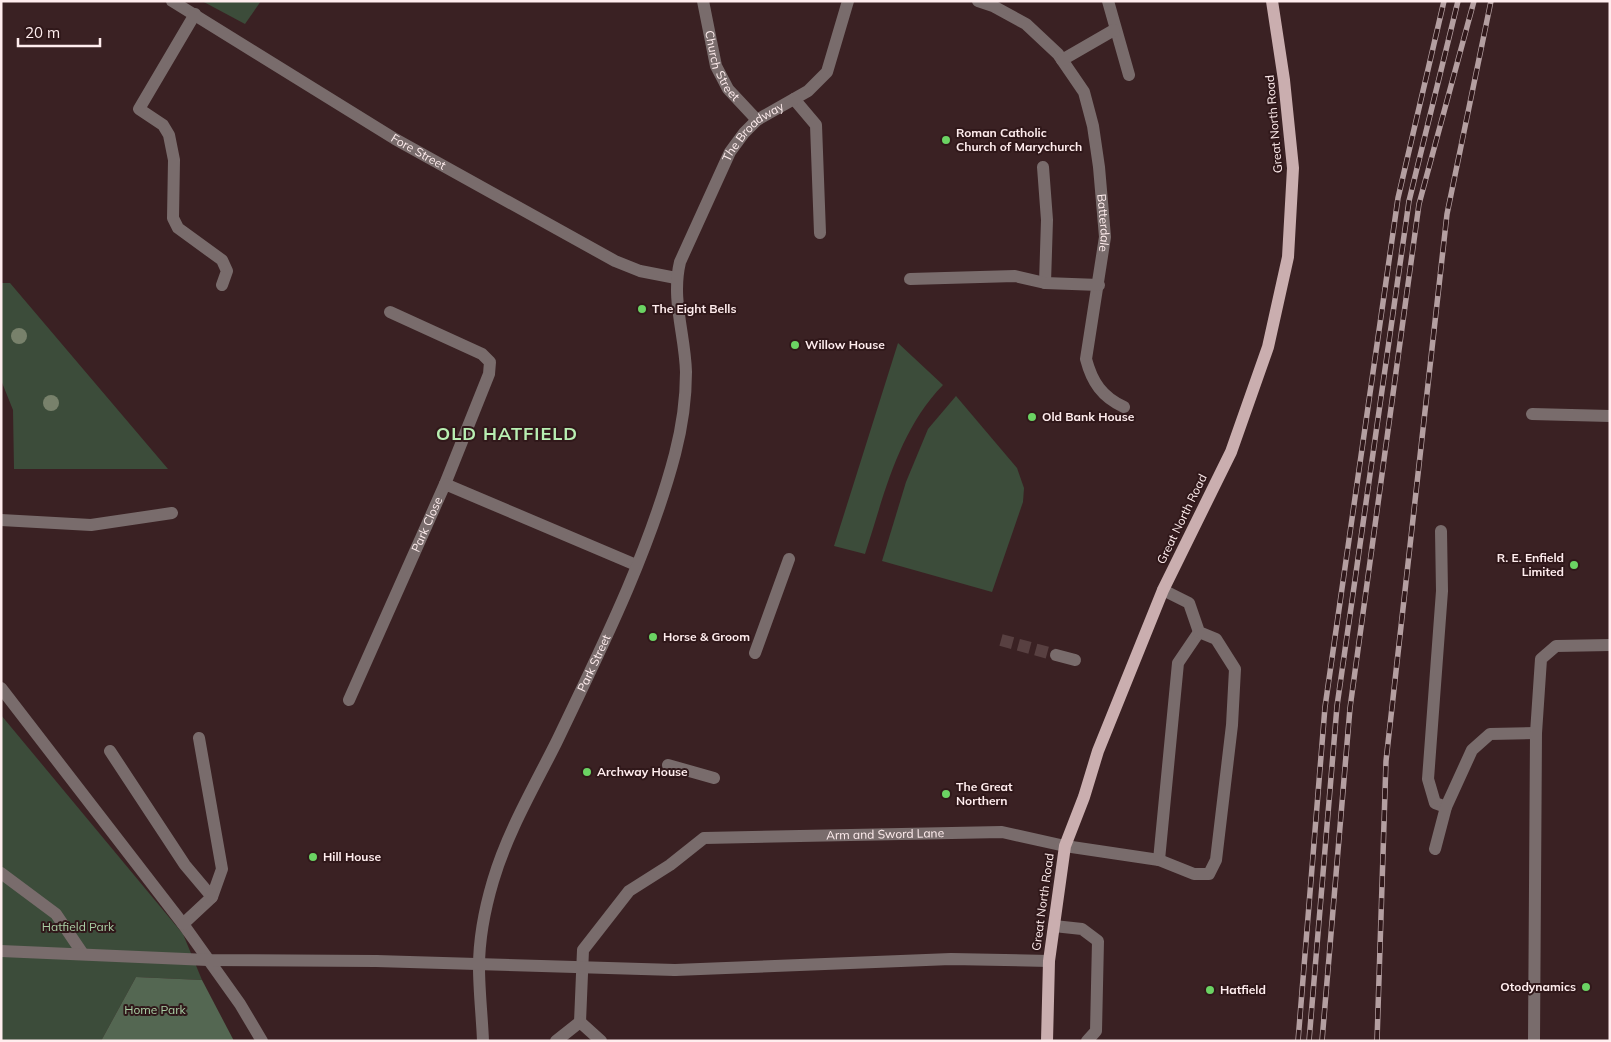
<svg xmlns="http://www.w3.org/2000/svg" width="1611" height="1042" font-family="Mulish,sans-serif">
  <rect width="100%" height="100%" fill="#3a2123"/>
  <g fill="#3c4c3a">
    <path d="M202 1H261L245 24Z"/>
    <path d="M1 283H10L168 469H14L13 410 1 380Z"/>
    <path d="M898 343 943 385C898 431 884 496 865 554L834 546Z"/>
    <path d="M956 396 1017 468 1024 488 1023 502 992 592 882 561 906 482 928 429Z"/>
    <path d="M1 715 183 934 202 980 136 977 101 1041H1Z"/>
  </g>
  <path fill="#546752" d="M136 977 202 980 234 1041H101Z"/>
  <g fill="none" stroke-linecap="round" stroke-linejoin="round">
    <path stroke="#584041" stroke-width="12" stroke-dasharray="12 6" stroke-linecap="butt" d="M1001 640 1056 655"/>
    <g stroke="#796c6c" stroke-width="12">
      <path id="s1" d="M172 1 395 139 615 261 640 271 676 278"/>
      <path id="s2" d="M703 1 716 66 728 89 757 120"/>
      <path id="s3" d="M978 1 993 6 1026 24 1058 54 1084 92 1093 126 1099 167 1105 237 1086 359C1092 382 1102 397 1124 407"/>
      <path d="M1108 1 1129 75"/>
      <path d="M195 14 139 109 163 125 169 135 174 160 173 218 178 228 222 260 227 271 222 285"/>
      <path d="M1062 60 1114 30"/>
      <path d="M794 99 816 125 820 233"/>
      <path d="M1043 167 1047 220 1045 283"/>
      <path d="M910 279 1015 276 1045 283 1099 285"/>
      <path d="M390 312 482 354 490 362 489 374 445 484"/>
      <path d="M1532 414 1610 416"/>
      <path d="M1 520 91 525 172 513"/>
      <path d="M1441 531 1442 591 1428 779 1435 803 1446 807"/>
      <path d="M755 653 789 559"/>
      <path d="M1056 655 1075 660"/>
      <path d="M1 688 183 924 240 1004 262 1041"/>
      <path id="s4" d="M349 700 445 484 636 565"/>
      <path d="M199 738 222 869 212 897"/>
      <path d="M110 751 185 865 212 897 183 924"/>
      <path d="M668 765 714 778"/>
      <path d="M1435 849 1446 807 1472 750 1490 734 1536 733"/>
      <path d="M1159 860 1178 663 1199 632"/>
      <path d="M1 873 56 914 83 954"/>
      <path d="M1054 926 1082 929 1098 941 1096 1031 1087 1041"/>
      <path d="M1 951 208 960 376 961"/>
      <path d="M675 970 951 959 1049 961"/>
      <path id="s5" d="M580 1022 583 950 629 891 670 865 704 838 1002 832 1065 846 1159 860 1194 874H1209L1216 860 1232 725 1235 669 1216 639 1199 632 1189 603 1163 590"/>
      <path id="s6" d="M483 1041C482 1016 479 991 479 967 479 939 485 908 493 881 507 833 534 787 556 743 600 651 649 553 675 454 682 427 686 400 686 372 685 334 671 300 680 262L730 152 744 133 757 120 808 91 827 72 848 1"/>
      <path d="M556 1041 580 1022 601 1041"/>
      <path d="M1534 1041 1536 733 1541 659 1556 646 1610 645"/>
    </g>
    <path stroke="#caaeaf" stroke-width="12" d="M1047 1041 1049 961 1065 846 1084 797 1098 751 1163 590 1231 452 1268 347 1288 257 1293 168 1284 80 1272 1"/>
    <g stroke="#b49fa1" stroke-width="5.5">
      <g id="rail">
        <path d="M1298 1041 1325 707 1398 198 1444 1"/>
        <path d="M1309 1041 1337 706 1409 201 1458 1"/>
        <path d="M1322 1041 1350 708 1419 204 1474 1"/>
        <path d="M1377 1041 1386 761 1447 214 1491 1"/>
      </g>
    </g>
    <use href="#rail" stroke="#30181a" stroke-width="4" stroke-dasharray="11" stroke-linecap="butt"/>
    <path stroke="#796c6c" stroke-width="12" d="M376 961 675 970"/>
  </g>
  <g fill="#78816b">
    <circle cx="19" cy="336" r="8"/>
    <circle cx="51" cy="403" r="8"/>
  </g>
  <g fill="#6bd363" stroke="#30181a" stroke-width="2">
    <circle cx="946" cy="140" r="5"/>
    <circle cx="642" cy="309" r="5"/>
    <circle cx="795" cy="345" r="5"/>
    <circle cx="1032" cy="417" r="5"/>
    <circle cx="1574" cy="565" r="5"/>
    <circle cx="653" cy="637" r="5"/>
    <circle cx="587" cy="772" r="5"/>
    <circle cx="946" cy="794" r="5"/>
    <circle cx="313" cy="857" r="5"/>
    <circle cx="1586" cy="987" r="5"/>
    <circle cx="1210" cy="990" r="5"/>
  </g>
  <g text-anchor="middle" stroke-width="4" stroke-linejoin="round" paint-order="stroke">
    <g font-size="12" fill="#ffedee" stroke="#30181a">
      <text dy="4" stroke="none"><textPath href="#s2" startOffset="68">Church Street</textPath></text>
      <text transform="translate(1274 124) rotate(-95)" y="4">Great North Road</text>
      <text dy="4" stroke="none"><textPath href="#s6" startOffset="972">The Broadway</textPath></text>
      <text dy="4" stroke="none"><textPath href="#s1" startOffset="289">Fore Street</textPath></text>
      <text dy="4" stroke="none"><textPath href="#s3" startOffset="276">Batterdale</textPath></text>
      <text transform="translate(1182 519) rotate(-64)" y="4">Great North Road</text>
      <text dy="4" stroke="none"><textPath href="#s4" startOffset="192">Park Close</textPath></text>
      <text dy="4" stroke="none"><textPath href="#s6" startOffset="402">Park Street</textPath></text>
      <text dy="4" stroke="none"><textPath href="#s5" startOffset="420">Arm and Sword Lane</textPath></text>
      <text transform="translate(1043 902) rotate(-82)" y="4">Great North Road</text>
    </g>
    <g font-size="12" font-weight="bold" fill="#ffedee" stroke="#30181a" text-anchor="start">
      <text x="956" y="137">Roman Catholic<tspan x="956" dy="14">Church of Marychurch</tspan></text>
      <text x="652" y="313">The Eight Bells</text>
      <text x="805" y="349">Willow House</text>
      <text x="1042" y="421">Old Bank House</text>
      <text x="1564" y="562" text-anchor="end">R. E. Enfield<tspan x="1564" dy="14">Limited</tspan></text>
      <text x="663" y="641">Horse &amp; Groom</text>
      <text x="597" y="776">Archway House</text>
      <text x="956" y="791">The Great<tspan x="956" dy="14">Northern</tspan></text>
      <text x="323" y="861">Hill House</text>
      <text x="1576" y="991" text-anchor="end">Otodynamics</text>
      <text x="1220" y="994">Hatfield</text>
    </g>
    <g font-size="12" fill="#aad0a6" stroke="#30181a">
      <text x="78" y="931">Hatfield Park</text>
      <text x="155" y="1014">Home Park</text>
    </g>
    <g font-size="18" font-weight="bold" letter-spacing="1" fill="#b8efb2" stroke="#30181a">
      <text x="507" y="440">OLD HATFIELD</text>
    </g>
  </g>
  <rect width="1611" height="1042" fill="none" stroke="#ffedee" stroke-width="5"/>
  <path d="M18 38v8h82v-8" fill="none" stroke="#ffedee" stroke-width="2.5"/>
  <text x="25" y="38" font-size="15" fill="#ffedee" stroke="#30181a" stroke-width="4" paint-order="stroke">20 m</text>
</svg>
